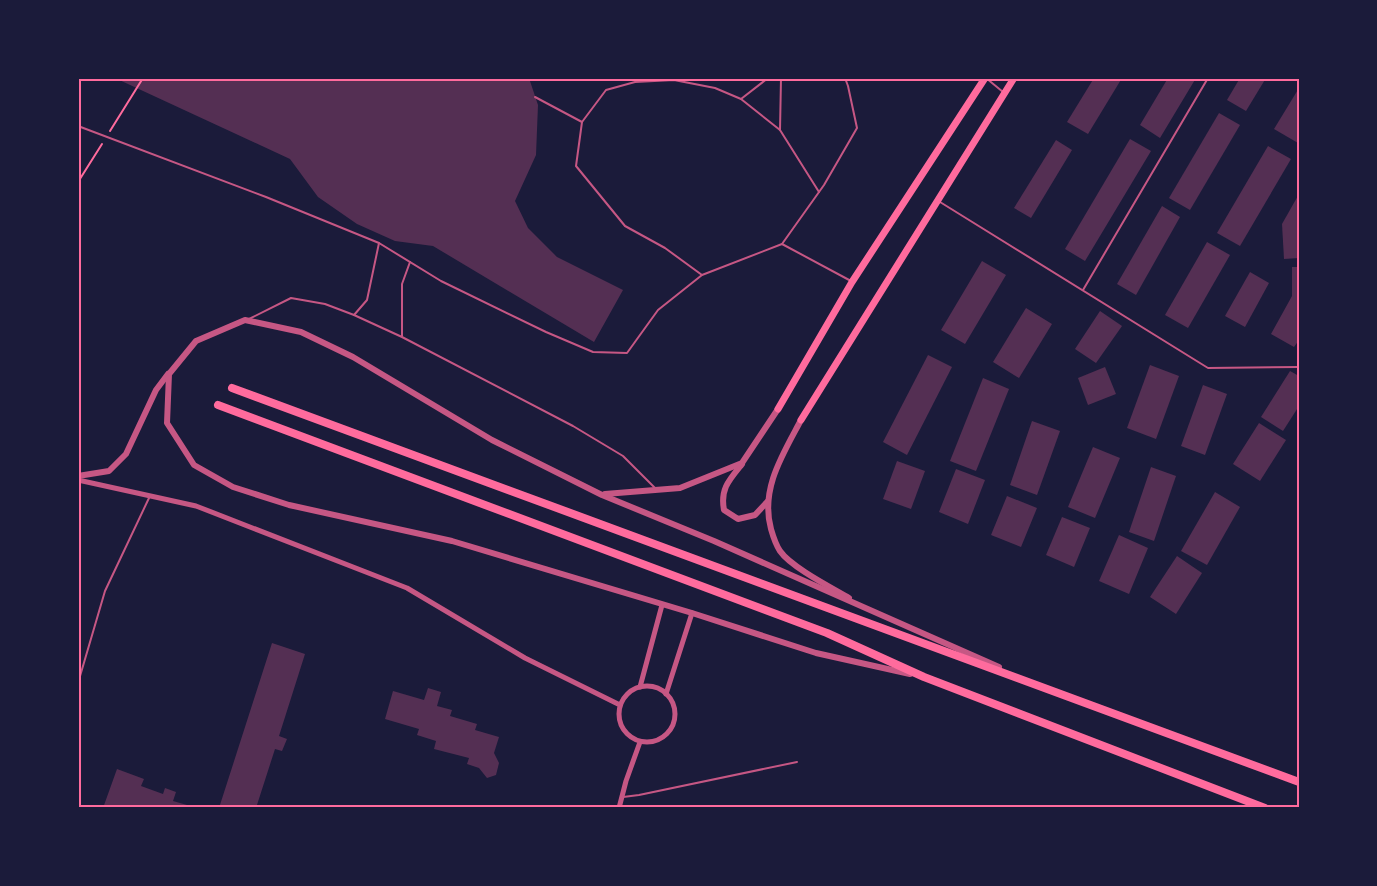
<svg xmlns="http://www.w3.org/2000/svg" width="1377" height="886" font-family="'Golos Text',sans-serif">
  <rect width="100%" height="100%" fill="#1b1b3a"/>
  <g fill="#542f53">
    <path d="M115 78H529L538 105 536 155 515 201 528 228 557 257 623 290 594 342 433 246 395 241 357 224 318 197 290 159Z"/>
    <path d="M1094 78H1122L1088 134 1067 122Z"/>
    <path d="M1168 78H1196L1160 138 1140 125Z"/>
    <path d="M1240 78H1266L1246 111 1227 100Z"/>
    <path d="M1299 88V141L1298 143 1274 129Z"/>
    <path d="M1219 113 1240 125 1190 210 1169 198Z"/>
    <path d="M1130 139 1151 151 1085 261 1065 249Z"/>
    <path d="M1056 140 1072 150 1031 218 1014 208Z"/>
    <path d="M1268 146 1291 159 1240 246 1217 233Z"/>
    <path d="M1299 194V258L1284 259 1282 224Z"/>
    <path d="M1162 206 1180 217 1136 295 1117 284Z"/>
    <path d="M1207 242 1230 255 1188 328 1165 315Z"/>
    <path d="M982 261 1006 275 965 344 941 330Z"/>
    <path d="M1292 267H1299V340L1294 347 1271 334 1292 296Z"/>
    <path d="M1250 272 1269 283 1245 327 1225 316Z"/>
    <path d="M1026 308 1052 324 1019 378 993 362Z"/>
    <path d="M1100 311 1122 326 1096 363 1075 349Z"/>
    <path d="M928 355 952 367 907 455 883 442Z"/>
    <path d="M1150 365 1179 376 1156 439 1127 428Z"/>
    <path d="M1105 367 1116 394 1088 405 1078 378Z"/>
    <path d="M1290 371 1299 376V406L1283 431 1261 417Z"/>
    <path d="M983 378 1009 389 976 471 950 461Z"/>
    <path d="M1203 385 1227 394 1205 455 1181 446Z"/>
    <path d="M1032 421 1060 431 1037 495 1010 485Z"/>
    <path d="M1259 423 1286 440 1260 481 1233 464Z"/>
    <path d="M1093 447 1120 458 1095 518 1068 507Z"/>
    <path d="M897 461 925 471 911 509 883 499Z"/>
    <path d="M1151 467 1176 476 1154 541 1129 532Z"/>
    <path d="M956 469 985 480 968 524 939 512Z"/>
    <path d="M1215 492 1240 507 1207 565 1181 551Z"/>
    <path d="M1007 496 1037 508 1021 547 991 535Z"/>
    <path d="M1062 517 1090 528 1074 567 1046 555Z"/>
    <path d="M1119 535 1148 548 1129 594 1099 581Z"/>
    <path d="M1177 556 1202 573 1176 614 1150 597Z"/>
    <path d="M272 643 305 654 279 736 287 739 282 751 275 749 256 808H219Z"/>
    <path d="M428 688 441 692 437 706 452 710 450 716 477 724 475 730 499 737 494 753 499 763 496 775 487 778 479 768 467 764 469 758 434 749 436 741 417 735 419 729 385 719 393 691 424 700Z"/>
    <path d="M117 769 144 779 141 786 163 794 165 788 176 792 173 801 187 805 186 808H103Z"/>
  </g>
  <g fill="none" stroke-linecap="round" stroke-linejoin="round">
    <g stroke="#ff6b9d" stroke-width="2">
      <path d="M110 131 143 78"/>
      <path d="M78 182 102 144"/>
    </g>
    <g stroke="#c65784" stroke-width="2">
      <path d="M986 78 1003 92"/>
      <path d="M535 97 582 122"/>
      <path d="M741 99 768 78"/>
      <path d="M78 126 266 197 379 243 441 281 546 332 593 352 627 353 658 310 702 275 782 244 824 185 857 128 848 86 845 78"/>
      <path d="M780 130 781 78"/>
      <path d="M940 202 1208 368 1299 367"/>
      <path d="M782 244 851 281"/>
      <path d="M702 275 665 248 625 226 576 166 582 122 606 90 635 82 674 80 715 88 741 99 780 130 819 192"/>
      <path d="M1083 290 1208 78"/>
      <path d="M354 315 367 300 379 243"/>
      <path d="M249 319 291 298 325 304 354 315 402 337 573 426 623 456 655 488"/>
      <path d="M402 336V284L410 262"/>
      <path d="M78 683 105 591 149 498"/>
      <path d="M623 797 639 795 797 762"/>
    </g>
    <g stroke="#c65784" stroke-width="5">
      <path d="M78 480 196 506 407 588 525 658 620 705"/>
      <circle cx="647" cy="714" r="28"/>
      <path d="M640 687 662 605"/>
      <path d="M666 694 692 613"/>
      <path d="M619 808 626 781 640 742"/>
    </g>
    <g stroke="#c65784" stroke-width="6">
      <path d="M801 420C783 454 760 489 771 529 773 536 776 545 780 551 791 567 832 588 849 598"/>
      <path d="M742 464C729 480 720 489 724 510L738 519 755 515 768 501"/>
      <path d="M78 476 109 471 126 454 156 390 168 374"/>
      <path d="M605 494 680 488 742 463 778 409"/>
      <path d="M910 674 816 653 692 613 452 541 289 505 233 487 194 465 167 423 169 374 196 341 245 320 301 332 353 357 492 440 602 495 714 541 999 667"/>
    </g>
    <g stroke="#ff6b9d" stroke-width="7">
      <path d="M778 409 852 282 985 78"/>
      <path d="M801 420 1014 78"/>
    </g>
    <g stroke="#ff6b9d" stroke-width="8">
      <path d="M232 388 1299 782"/>
      <path d="M218 405 827 633 924 677 1265 808"/>
    </g>
  </g>
  <rect width="1377" height="886" fill="none" stroke="#1b1b3a" stroke-width="159"/>
  <rect x="80" y="80" width="1218" height="726" fill="none" stroke="#ff6b9d" stroke-width="2"/>
</svg>
